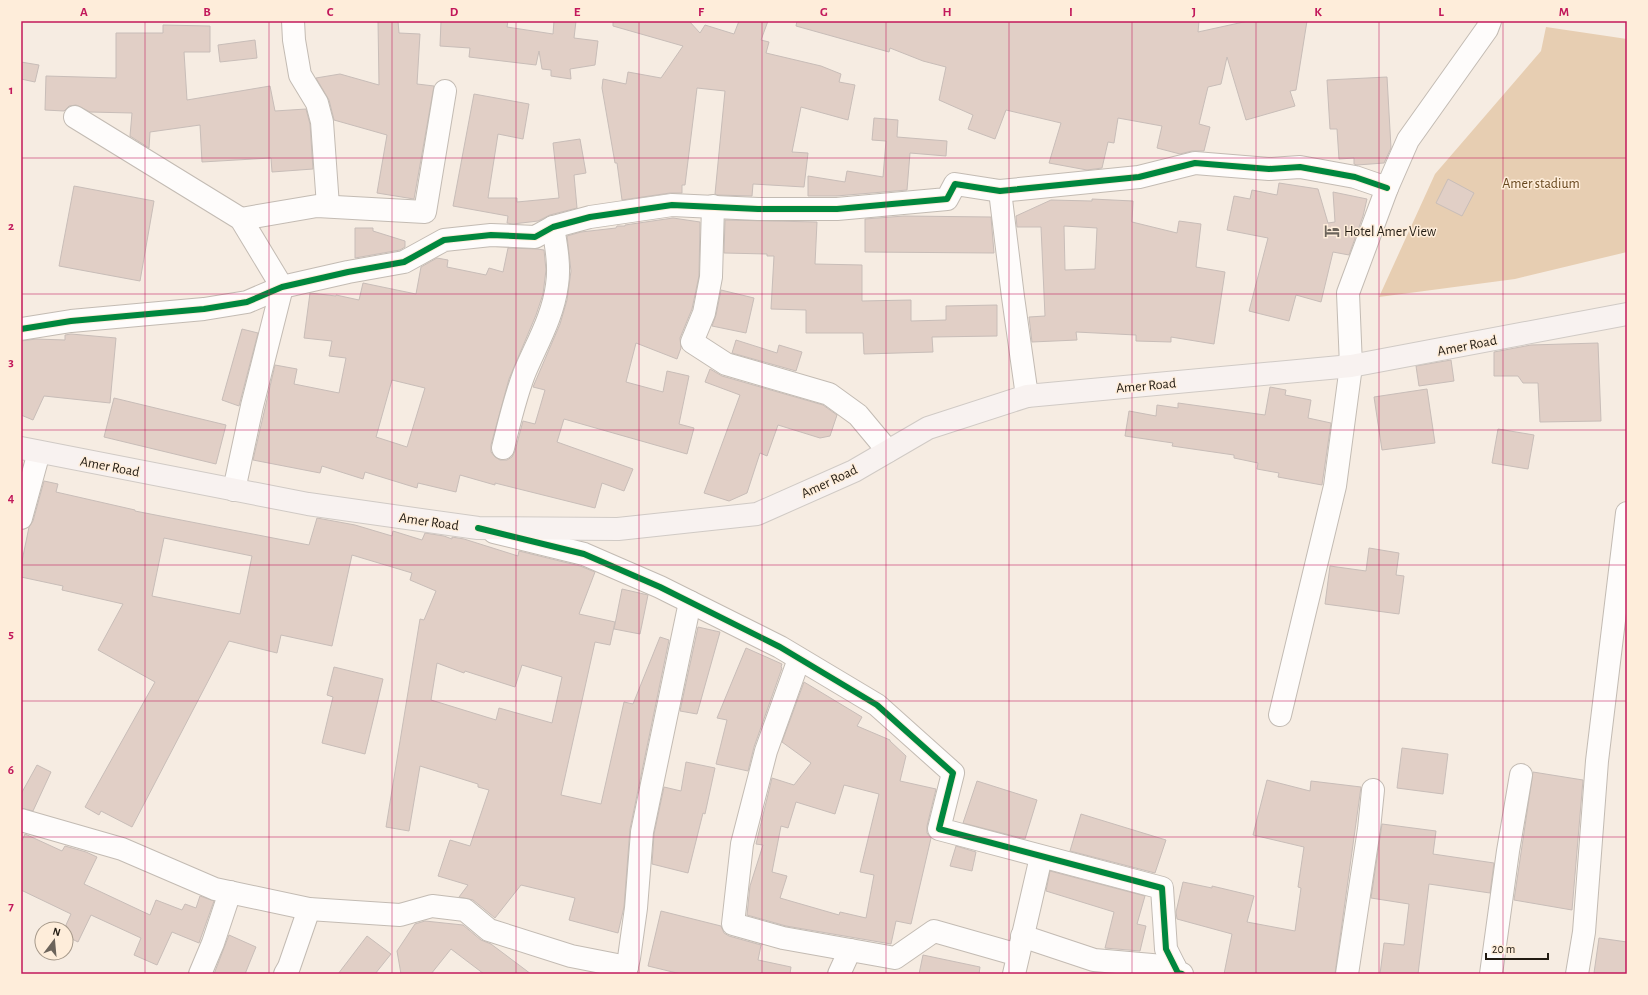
<svg xmlns="http://www.w3.org/2000/svg" width="1648" height="995" font-family="'Alegreya Sans',sans-serif">
  <rect width="100%" height="100%" fill="#f6ece2"/>
  <path fill="#e7ceb2" d="M1546 27 1627 39V252L1515 279 1379 297 1435 174 1541 51Z"/>
  <g fill="#e1cfc6" stroke="#c8bdb8" fill-rule="evenodd">
    <path d="M378 21H398L399 33 420 34 417 84 434 86 414 199 377 193 387 135 334 120 329 100 316 78 340 74 379 85Z"/>
    <path d="M441 21H508L507 27 553 34 554 21H576L574 38 598 41 595 65 570 69 571 79 551 76V70L542 69 539 51 536 65 469 57 470 48 440 46Z"/>
    <path d="M613 21H689L700 33 705 25 734 34 739 21H768L761 40 769 42 766 53 821 66 841 74 839 82 855 85 848 120 801 107 792 152 808 153 804 187 753 184 752 196 717 195 715 194 725 91 697 88 685 185H682V193H670L622 200 617 163H615L602 88 603 79 626 84 628 72 661 78 683 46 613 26Z"/>
    <path d="M797 21H1199L1198 32 1248 21H1307L1296 90 1290 91 1295 106 1246 120 1227 57 1221 84 1208 87 1199 124 1210 127 1204 151H1192L1180 154 1157 148 1162 126 1118 118 1114 143 1108 142 1102 168 1087 170 1049 163 1061 123 1006 110 995 139 968 129 973 115 939 100 946 67 923 61 890 48 889 52 796 26Z"/>
    <path d="M163 25 210 26V52H184L187 100 270 86 275 111 306 109 310 124 313 169 272 172 271 158 202 162 200 125 150 132 149 148 130 136 132 113 90 112 76 105 69 106 64 111 45 110 46 76 116 78V33H163Z"/>
    <path d="M255 40 257 58 220 62 218 45Z"/>
    <path d="M21 62 39 65 35 82 21 79Z"/>
    <path d="M1387 77 1391 148 1384 163 1357 165 1354 164V158L1339 159 1337 129H1330L1327 80Z"/>
    <path d="M474 94 529 104 523 139 498 134 488 198H517V202L559 198 553 143 580 139 586 173 574 175 577 208 550 215 538 221 513 224 507 223 508 216 453 206Z"/>
    <path d="M874 118 898 120 897 137 947 141 946 156 910 153 907 190 836 196H808V176L845 182 847 171 883 177 886 141 872 140Z"/>
    <path d="M1448 179 1474 193 1462 216 1436 203Z"/>
    <path d="M1279 183 1318 189 1328 223 1335 222 1333 192 1367 199 1363 216 1349 255 1333 252 1321 302 1296 295 1289 321 1249 311 1268 238 1227 230 1234 196 1250 199 1252 190 1277 195Z"/>
    <path d="M74 186 154 201 140 281 59 266Z"/>
    <path d="M1092 199 1133 201 1132 222 1177 233 1179 221 1201 224 1196 267 1225 272 1214 344 1171 337V342L1136 341V335L1076 332 1077 340 1032 342 1029 317 1045 316 1041 227H1017L1016 216 1051 200 1092 201ZM1064 226 1097 228 1095 269 1065 270Z"/>
    <path d="M904 216 991 217 994 253 865 252V219Z"/>
    <path d="M673 218 700 222 699 276 692 309 680 338 681 348 677 359 636 343 626 382 663 392 667 371 689 376 679 424 694 428 687 454 564 419 557 442 633 469 624 491 602 483 595 508 495 483V485L460 475 456 492 418 483 417 488 365 472 363 479 322 466 320 473 253 460 275 365 297 369 294 384 339 393 346 358 329 356 332 341 304 338 310 293 336 296V295L359 300 363 283 416 294 421 267 437 258 448 260 447 267 486 275 489 268 503 272 508 248 537 249 544 250 546 270 543 294 536 315 509 379 491 445V452L495 457 500 460H507L512 457 515 451 523 421 535 424 545 390 533 387 560 324 567 300 571 271 567 236 581 232 616 228 617 226H625V225ZM392 380 425 388 407 447 376 437Z"/>
    <path d="M725 220 817 222 815 264 862 265V301L911 300V321L946 320V306L997 305V336L932 337 933 352 864 354 863 333H806V310L771 309 774 256H767V254L724 253Z"/>
    <path d="M355 228H373V231L405 241V247L400 250 355 258Z"/>
    <path d="M721 290 754 298 746 333 712 326 716 315Z"/>
    <path d="M242 329 258 333 239 406 222 400Z"/>
    <path d="M71 334 116 338 110 403 44 396 33 420 21 415V341L36 339 65 340V335Z"/>
    <path d="M736 340 777 353 779 345 802 352 796 371 732 353Z"/>
    <path d="M1598 343 1601 421 1540 422 1538 383H1523L1518 376H1494V352L1531 345Z"/>
    <path d="M1451 360 1454 381 1419 386 1416 366Z"/>
    <path d="M710 369 722 376 823 405 837 415 830 436 820 438 778 425 767 456 760 453 747 493 729 501 704 493 740 395 705 382Z"/>
    <path d="M1270 387 1286 390 1285 395 1311 400 1308 418 1331 423 1322 485 1278 477 1279 473 1257 469 1258 463 1234 458V455L1172 446 1173 443 1125 436 1129 411 1156 416 1157 405 1178 408V403L1265 415Z"/>
    <path d="M1427 389 1435 443 1382 450 1374 397Z"/>
    <path d="M114 398 226 425 216 464 104 437Z"/>
    <path d="M1498 429 1534 435 1528 469 1492 463Z"/>
    <path d="M44 481 58 484 56 492 135 510V511L309 545 317 518 355 525 392 536 393 531 422 540 425 533 444 536 452 539V537L464 539 518 556 519 551 580 566 595 572 579 614 615 622 610 645 595 642 561 795 601 804 624 702 633 704 660 637 669 640 630 829 624 907 618 933 569 920 575 898 521 885 495 918 473 900 459 897 468 885 438 876 450 840 470 846 489 790 478 787V784L420 766 409 831 386 827 420 619 424 620 436 591 410 580 412 573 352 555 332 646 281 635 277 653 229 641 132 827 101 811 99 815 85 807 155 682 98 650 123 604 62 590 63 586 21 577V566L29 527 33 521ZM164 538 252 556 240 614 152 596ZM437 663 464 673 465 671 515 687 522 665 562 677 552 723 499 708 496 720 431 700Z"/>
    <path d="M1369 548 1399 553 1396 575 1404 576 1399 614 1325 604 1330 566 1366 571Z"/>
    <path d="M622 589 648 595 640 634 614 629Z"/>
    <path d="M698 627 720 632 697 714 680 711Z"/>
    <path d="M746 648 782 664 781 667 782 668 754 747 748 771 716 764 727 720 717 718Z"/>
    <path d="M334 667 383 679 365 754 322 743 333 697 327 695Z"/>
    <path d="M804 682 862 717 857 726 890 740V741L906 756 900 781 936 789 927 826V833L931 838 911 924 896 921 891 944 786 926 747 915 750 886 763 845 756 844 772 778 794 785 811 763 782 742ZM844 785 879 794 860 872 874 875 866 918 840 912 839 915 780 898 787 876 772 872 781 826 788 828 796 802 835 814Z"/>
    <path d="M1402 748 1448 754 1443 794 1397 788Z"/>
    <path d="M686 762 715 768 705 814 703 813 688 873 652 864 654 834 664 787 681 791Z"/>
    <path d="M37 765 51 772 33 811 21 808V794Z"/>
    <path d="M1533 772 1583 780 1572 910 1514 900Z"/>
    <path d="M1267 780 1310 791 1311 781 1361 787 1335 974H1224L1232 934 1177 919 1176 912 1183 882 1212 888V886L1254 896 1247 922 1295 931 1301 888 1298 887 1304 847 1253 835Z"/>
    <path d="M977 781 1037 800 1025 839 963 823Z"/>
    <path d="M1081 814 1166 840 1155 873 1070 851Z"/>
    <path d="M1382 824 1436 831 1433 854 1494 863 1490 893 1429 884 1418 974H1380L1384 943 1404 945 1409 904 1371 898Z"/>
    <path d="M25 834 62 851 65 846 86 852 97 857 84 884 150 915 156 900 182 910 185 904 196 908 200 896 214 901 199 943 172 932 157 965 134 955 141 938 91 915 78 942 66 936V925L71 914 21 890V843Z"/>
    <path d="M956 846 976 852 972 871 950 866Z"/>
    <path d="M1050 871 1145 896 1137 924 1146 926 1140 951 1105 948 1114 912 1046 891Z"/>
    <path d="M661 911 721 926 724 933 729 936 761 945 758 960 791 967 790 974H681L648 966Z"/>
    <path d="M425 921 463 925 481 940 491 944 531 974H484L451 949 431 974H401L397 951 415 924Z"/>
    <path d="M229 935 256 947 245 974H214Z"/>
    <path d="M367 936 391 954 375 974H338Z"/>
    <path d="M1599 938 1627 942V974L1594 973Z"/>
    <path d="M923 955 980 967 979 974H919Z"/>
  </g>
  <g fill="none" stroke-linecap="round" stroke-linejoin="round">
    <g stroke="#c3bbb3" stroke-width="24">
      <g id="minor">
        <path d="M293 21 294 40 300 75 317 103 322 122 328 206"/>
        <path d="M75 117 241 219 282 287 252 406 234 490"/>
        <path d="M1000 191 1013 297 1027 396"/>
        <path d="M713 206 711 277 704 313 692 342 726 364 829 394 858 415 888 451"/>
        <path d="M241 219 317 206 425 212 445 91"/>
        <path d="M21 329 71 321 204 309 247 302 282 287 348 272 404 262 444 240 491 235 535 237 553 227 590 217 672 205 758 209H837L947 199 955 184 1000 191 1139 177 1195 163 1269 169 1300 167 1355 177 1387 188"/>
        <path d="M503 448C509 423 515 398 524 374 536 345 553 317 557 285 560 266 556 245 553 227"/>
        <path d="M21 518 39 452"/>
        <path d="M494 532 584 554 660 587 780 647 877 705 953 773 939 829 1162 888 1166 949 1178 973 1182 974"/>
        <path d="M799 659 766 751 742 844 733 924 783 938 895 958 934 931 1018 955"/>
        <path d="M1280 715 1335 486 1351 366 1348 293 1387 188 1408 140 1487 29 1490 21"/>
        <path d="M21 820 122 849 215 889 309 909 400 915 432 906 465 910 489 930 571 956 627 967"/>
        <path d="M1022 936 1094 960 1175 967"/>
        <path d="M200 974 213 943 230 892"/>
        <path d="M285 974 289 967 309 909"/>
        <path d="M625 974 629 958 636 908 642 832 690 602"/>
        <path d="M839 974 850 950"/>
        <path d="M1014 974 1041 857"/>
        <path d="M1347 974 1369 829 1373 790"/>
        <path d="M1491 974 1508 851 1521 775"/>
        <path d="M1577 974 1584 932 1597 761 1627 513"/>
      </g>
    </g>
    <g stroke="#d0cac5" stroke-width="24">
      <path id="major" d="M21 448 308 504 478 528 618 529 757 514 854 471 928 428 1027 396 1351 366 1627 314"/>
    </g>
    <use href="#minor" stroke="#fefcfb" stroke-width="22"/>
    <use href="#major" stroke="#f8f2f0" stroke-width="22"/>
    <g stroke="#feedda" stroke-width="8">
      <g id="cycleway">
        <path d="M21 329 71 321 204 309 247 302 282 287 348 272 404 262 444 240 491 235 535 237 553 227 590 217 672 205 758 209H837L947 199 955 184 1000 191 1139 177 1195 163 1269 169 1300 167 1355 177 1387 188"/>
        <path d="M478 528 584 554 660 587 780 647 877 705 953 773 939 829 1162 888 1166 949 1178 973 1182 974"/>
      </g>
    </g>
    <use href="#cycleway" stroke="#00873e" stroke-width="6"/>
  </g>
  <path fill="none" stroke="#c2185b" stroke-width="1" stroke-opacity="0.55" d="M145 21V974M269 21V974M392 21V974M516 21V974M639 21V974M762 21V974M886 21V974M1009 21V974M1132 21V974M1256 21V974M1379 21V974M1503 21V974M21 158H1627M21 294H1627M21 430H1627M21 565H1627M21 701H1627M21 837H1627"/>
  <defs>
    <g id="hotel-bare" transform="scale(1.2)"><path d="M-6-4.5h1.5V1H6V5H4.5V3h-9V5H-6ZM-4 0a1.8 1.8 0 1 1 3.6 0ZM.5 0V-2.5h3Q6-2.5 6 0Z" fill="#6c645b" stroke="#feedda" stroke-width="2.5" paint-order="stroke"/></g>
  </defs>
  <g fill-rule="evenodd">
    <use href="#hotel-bare" x="1332" y="231"/>
  </g>
  <g text-anchor="middle" stroke-width="3" stroke-linejoin="round" paint-order="stroke">
    <g font-size="14" fill="#68481f" stroke="#feedda">
      <text x="1541" y="188">Amer stadium</text>
    </g>
    <g font-size="14" fill="#221b12" stroke="#feedda" text-anchor="start">
      <text x="1344" y="236">Hotel Amer View</text>
    </g>
    <g font-size="14" fill="#221b12" stroke="#feedda">
      <text transform="translate(1467 345) rotate(-11)" y="5">Amer Road</text>
      <text transform="translate(1146 385) rotate(-5)" y="5">Amer Road</text>
      <text transform="translate(110 466) rotate(11)" y="5">Amer Road</text>
      <text transform="translate(829 481) rotate(-25)" y="5">Amer Road</text>
      <text transform="translate(429 521) rotate(8)" y="5">Amer Road</text>
    </g>
  </g>
  <rect width="1648" height="995" fill="none" stroke="#feedda" stroke-width="44"/>
  <g transform="translate(54 941) rotate(16)"><circle r="19" fill="#feedda" stroke="#a6998a"/>
  <path d="M0-3L7 15L0 10L-7 15Z" fill="#6c645b"/>
  <text y="-6" font-size="11" font-weight="bold" text-anchor="middle" fill="#221b12">N</text>
  </g>
  <path d="M1486 953v6h62v-6" fill="none" stroke="#221b12" stroke-width="2"/>
  <text x="1492" y="953" font-size="12" fill="#221b12" stroke="#feedda" stroke-width="3" paint-order="stroke">20 m</text>
  <rect x="22" y="22" width="1604" height="951" fill="none" stroke="#c2185b" stroke-width="1.5"/>
  <g font-size="13" text-anchor="middle" font-weight="bold" fill="#c2185b">
    <text x="84" y="16">A</text>
    <text x="207" y="16">B</text>
    <text x="330" y="16">C</text>
    <text x="454" y="16">D</text>
    <text x="577" y="16">E</text>
    <text x="701" y="16">F</text>
    <text x="824" y="16">G</text>
    <text x="947" y="16">H</text>
    <text x="1071" y="16">I</text>
    <text x="1194" y="16">J</text>
    <text x="1318" y="16">K</text>
    <text x="1441" y="16">L</text>
    <text x="1564" y="16">M</text>
    <text x="11" y="94">1</text>
    <text x="11" y="230">2</text>
    <text x="11" y="366">3</text>
    <text x="11" y="502">4</text>
    <text x="11" y="638">5</text>
    <text x="11" y="774">6</text>
    <text x="11" y="910">7</text>
  </g>
</svg>
